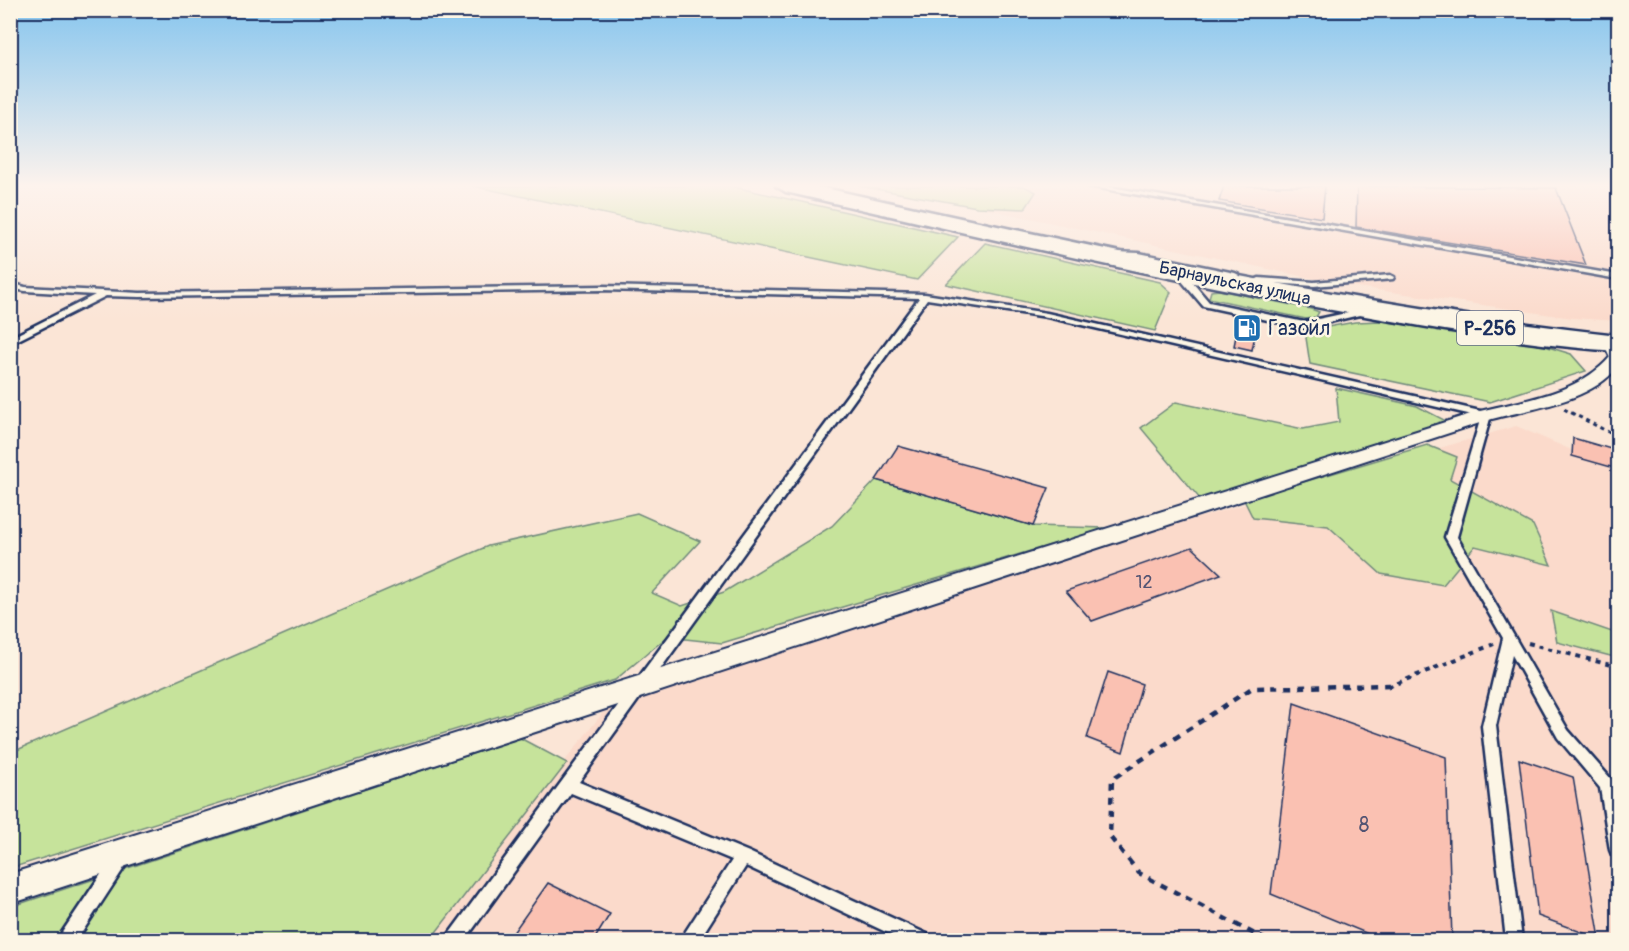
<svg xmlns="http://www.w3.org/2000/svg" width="1629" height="951" font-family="Pangolin,sans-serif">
  <rect width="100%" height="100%" fill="#fbe5d6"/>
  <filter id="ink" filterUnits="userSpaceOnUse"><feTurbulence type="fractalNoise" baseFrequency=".0167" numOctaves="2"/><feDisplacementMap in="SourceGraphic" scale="12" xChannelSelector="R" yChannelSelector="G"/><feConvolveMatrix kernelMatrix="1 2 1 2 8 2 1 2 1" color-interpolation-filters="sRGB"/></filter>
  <g filter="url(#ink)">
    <g fill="#fbdacb">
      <path d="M879 186H1618V321L1573 318 1343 285Z"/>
      <path d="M1516 426 1618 470V940H425L626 683Z"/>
    </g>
    <g fill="#c6e39b" stroke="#70897c" stroke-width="1.5">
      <path d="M473 186H730L958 237 917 280Z"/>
      <path d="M859 186H1024L1036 192 1025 209 977 207Z"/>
      <path d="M985 243 1160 282 1171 292 1155 331 946 284Z"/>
      <path d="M1219 290 1311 309 1319 312 1316 317 1306 319 1209 298 1211 291Z"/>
      <path d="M1381 321 1545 346 1571 354 1586 371 1490 402 1310 364 1305 331 1355 322Z"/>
      <path d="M1336 388 1417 406 1448 422 1200 499 1141 428 1176 402 1303 429 1339 422Z"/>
      <path d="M1427 445 1457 457 1450 479 1533 525 1551 565 1475 546 1443 585 1381 574 1328 526 1253 518 1244 500Z"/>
      <path d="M876 480 1033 526 1107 528 722 643 667 637 615 680 11 868 10 753 488 546 637 513 700 541 652 593 682 606 724 592 832 526Z"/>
      <path d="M1551 611 1618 634V658L1557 642Z"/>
      <path d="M520 738 567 763 430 940H11L10 907Z"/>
    </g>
    <g fill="#fac1b2" stroke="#1b2f5e" stroke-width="1.5">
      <path d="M1224 186H1325L1322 218 1219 201Z"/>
      <path d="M1357 186 1556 188 1586 265 1356 227Z"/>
      <path d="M1240 316 1258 320 1252 350 1234 346Z"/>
      <path d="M1573 438 1618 451V469L1572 456Z"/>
      <path d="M898 446 1049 488 1033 526 876 480Z"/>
      <path d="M1192 547 1221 574 1092 621 1066 591Z"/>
      <path d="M1108 672 1142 684 1123 752 1087 738Z"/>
      <path d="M1294 703 1446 757 1452 940H1383L1271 894Z"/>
      <path d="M1519 759 1573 777 1600 939 1538 916Z"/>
      <path d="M548 883 610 914 594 940H508Z"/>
    </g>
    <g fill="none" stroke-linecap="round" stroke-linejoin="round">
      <g stroke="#1b2f5e" stroke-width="5">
        <g id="lane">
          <path d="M1088 186H1105L1618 275V279Z"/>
          <path d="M1115 252 1139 253 1235 273 1239 275 1235 277 1139 257 1118 256 1114 254Z"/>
          <path d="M1175 269H1181L1209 302 1304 322 1365 309 1369 311 1368 313 1304 328 1203 306 1175 273Z"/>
          <path d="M1390 275 1394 277 1393 279 1314 286 1259 282 1255 280 1259 278 1314 282Z"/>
          <path d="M10 283 25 287 140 293 603 286 925 294 1047 313 1489 413 1491 415 1457 537 1568 730 1612 780 1618 808V857L1612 855 1610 850 1600 788 1558 738 1512 655 1496 726 1522 940H1506L1482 726 1503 638 1445 537 1481 417 1047 317 927 299 579 782 749 852 927 934 929 940H903L746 866 699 940H682L684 934 732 860 571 793 465 940H447L449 934 919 298 603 290 140 297 106 296 10 344V338L95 295 25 291 10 288Z"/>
          <path d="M120 852 126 855 128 860 126 865 77 940H59L61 934 114 855Z"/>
        </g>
      </g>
      <g stroke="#1b2f5e" stroke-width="4">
        <path id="street" d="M1611 337 1618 341V367C1589 402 1534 408 1492 419L10 904V874L1480 411C1524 400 1578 394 1610 357L1603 342Z"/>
      </g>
      <g stroke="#1b2f5e" stroke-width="5">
        <path id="highway" d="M776 186H816C1082 245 1347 305 1618 335V351C1530 345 1441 330 1354 314 1163 280 975 235 786 192Z"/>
      </g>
      <path stroke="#1b2f5e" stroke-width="3" stroke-dasharray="4 4" stroke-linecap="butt" d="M1564 409 1618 437"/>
      <g stroke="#1b2f5e" stroke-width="4" stroke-dasharray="5 5" stroke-linecap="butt">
        <path d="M1528 643 1618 667"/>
        <path d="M1388 687 1494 644"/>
      </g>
      <path stroke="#1b2f5e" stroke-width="4.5" stroke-dasharray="7 7" stroke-linecap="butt" d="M1266 940 1139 873 1110 837 1112 779 1252 688 1392 685"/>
      <use href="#lane" fill="#fcf5e5" fill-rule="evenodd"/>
      <use href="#street" fill="#fcf5e5" fill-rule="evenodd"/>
      <use href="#highway" fill="#fcf5e5" fill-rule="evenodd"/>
    </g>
  </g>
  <linearGradient id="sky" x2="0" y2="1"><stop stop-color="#86c5ee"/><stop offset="0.58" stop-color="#fdf3ed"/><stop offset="1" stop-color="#fdf3ed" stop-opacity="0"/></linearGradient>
  <rect width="1629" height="320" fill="url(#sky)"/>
  <defs>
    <g id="fuel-square" transform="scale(1.5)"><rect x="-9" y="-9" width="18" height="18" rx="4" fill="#1f6fb2" stroke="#fcf5e5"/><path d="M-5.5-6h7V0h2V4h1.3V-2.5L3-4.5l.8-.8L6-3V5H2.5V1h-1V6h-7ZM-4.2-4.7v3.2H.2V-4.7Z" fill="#fff"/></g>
  </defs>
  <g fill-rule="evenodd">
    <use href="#fuel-square" x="1247" y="328"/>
  </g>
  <g text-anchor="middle" stroke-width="5" stroke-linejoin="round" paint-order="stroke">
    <g font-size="18" fill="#1b2f5e" stroke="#fcf5e5">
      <text transform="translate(1235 283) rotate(12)" y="6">Барнаульская улица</text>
    </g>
    <g font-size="18" fill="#535473">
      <text x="1144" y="588">12</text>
    </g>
    <rect fill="#fcf5e5" stroke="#5e6a86" stroke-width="1.5" x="1457" y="311" width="66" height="34" rx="4.5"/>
    <g font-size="20" font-weight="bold" fill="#1b2f5e">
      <text x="1490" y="335">Р-256</text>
    </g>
    <g font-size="21" fill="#1b2f5e" stroke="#fcf5e5" text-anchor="start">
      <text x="1268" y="335">Газойл</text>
    </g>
    <g font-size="21" fill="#535473">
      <text x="1364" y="832">8</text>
    </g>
  </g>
  <rect width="1629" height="951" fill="none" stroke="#fcf5e5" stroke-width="36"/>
  <rect x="18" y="18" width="1593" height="915" fill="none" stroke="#1b2f5e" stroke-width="2" filter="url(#ink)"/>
</svg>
